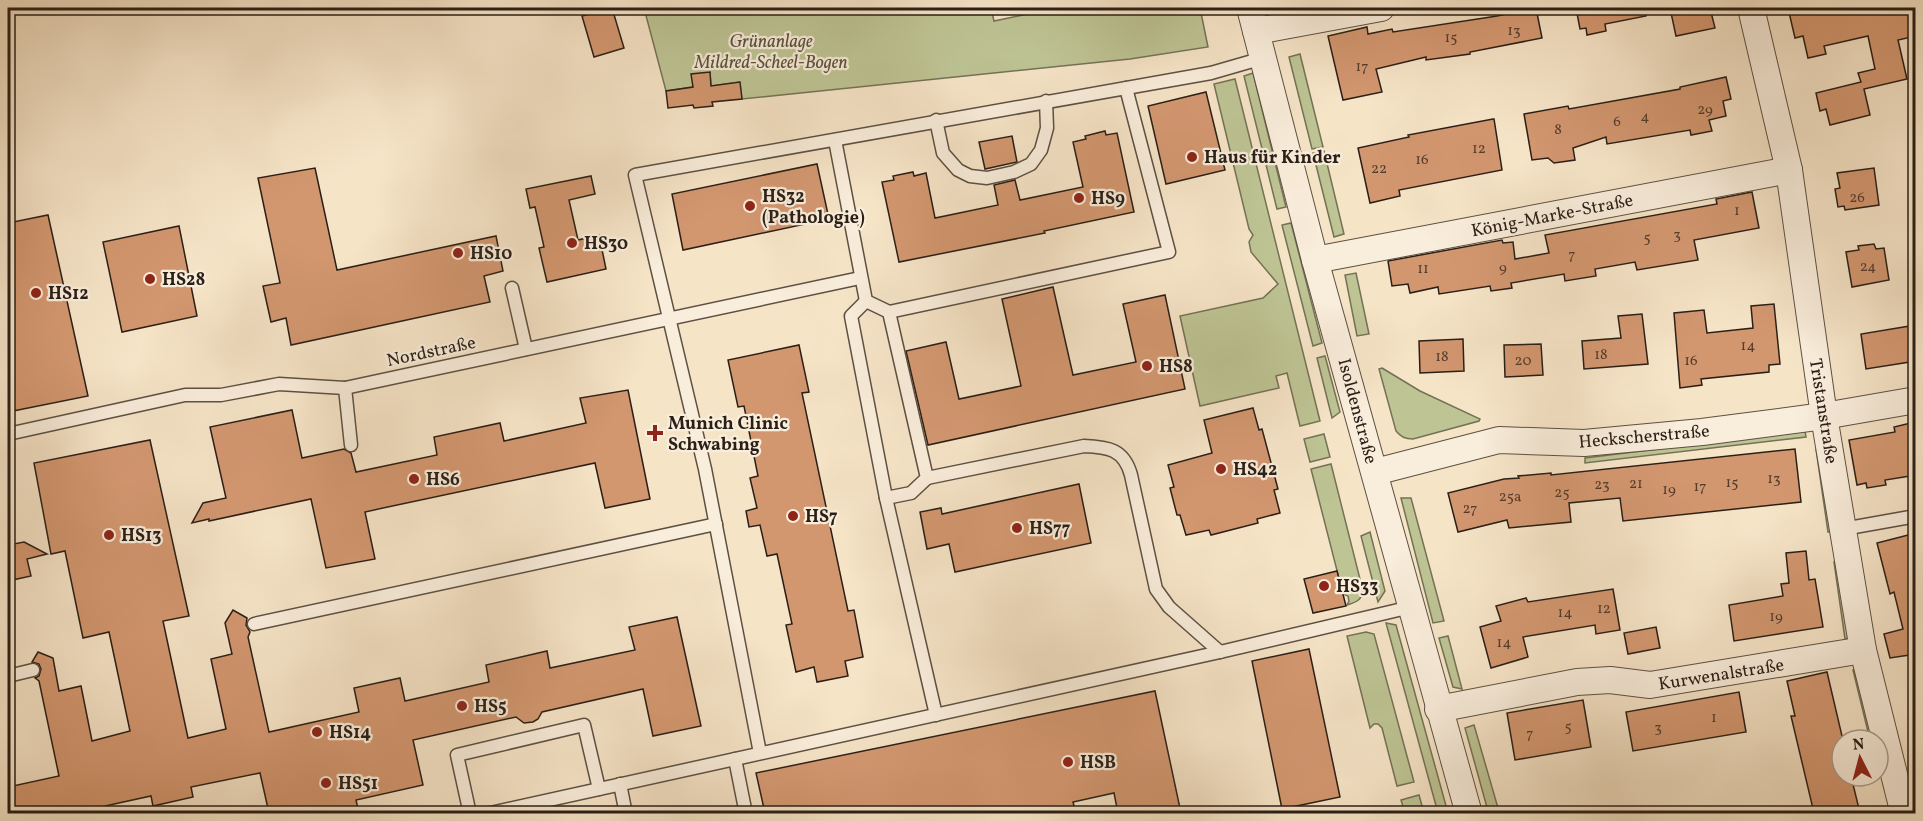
<svg xmlns="http://www.w3.org/2000/svg" width="1923" height="821" font-family="Vollkorn,serif">
  <rect width="100%" height="100%" fill="#f6e4c7"/>
  <filter id="stains"><feTurbulence type="fractalNoise" baseFrequency=".00333" numOctaves="4"/><feColorMatrix values="0 0 0 0 .2 0 0 0 0 .09 0 0 0 0 .02 0 0 0 .5 -.17"/></filter>
  <radialGradient id="worn" r=".72"><stop offset=".6" stop-color="#630" stop-opacity="0"/><stop offset="1" stop-color="#630" stop-opacity=".3"/></radialGradient>
  <g fill="#bec494" stroke="#747256" stroke-width="1.5">
    <path d="M644 8H991L994 21 1057 8H1200L1208 47 1130 59 742 99 739 82 711 86 710 73 693 87 666 91Z"/>
    <path d="M1300 54 1323 147 1312 149 1289 57Z"/>
    <path d="M1253 73 1286 207 1277 209 1244 76Z"/>
    <path d="M1235 79 1320 421 1300 426 1287 373 1276 376 1279 388 1200 406 1180 316 1263 298 1278 284 1251 252 1249 242 1253 235 1249 229 1214 84Z"/>
    <path d="M1324 151 1344 234 1334 237 1313 153Z"/>
    <path d="M1291 223 1322 343 1313 346 1282 225Z"/>
    <path d="M1356 273 1369 334 1357 336 1345 275Z"/>
    <path d="M1325 356 1340 412 1332 418 1317 358Z"/>
    <path d="M1382 368 1420 391 1480 419 1479 421 1413 439C1405 439 1401 437 1396 431L1379 369Z"/>
    <path d="M1805 431 1806 437 1585 463V458Z"/>
    <path d="M1324 434 1330 457 1310 462 1304 439Z"/>
    <path d="M1821 448 1834 532H1828L1816 449Z"/>
    <path d="M1331 464 1363 591C1361 601 1356 602 1347 605L1349 601 1348 596 1343 594 1311 469Z"/>
    <path d="M1401 498H1411L1444 621 1433 623Z"/>
    <path d="M1370 532 1385 591 1378 602 1361 536Z"/>
    <path d="M1834 562H1838L1849 638 1845 639Z"/>
    <path d="M1386 623 1396 625 1448 813H1438Z"/>
    <path d="M1366 632 1374 634 1414 782 1397 786 1382 728 1378 724H1374L1370 728 1347 636Z"/>
    <path d="M1448 636 1462 689 1453 687 1439 638Z"/>
    <path d="M1858 668 1876 740H1870L1853 670Z"/>
    <path d="M1474 725 1498 808 1488 811 1465 728Z"/>
    <path d="M1419 795 1424 813H1405L1401 800Z"/>
  </g>
  <g fill="#d39770" stroke="#2a1f17" stroke-width="1.5">
    <path d="M612 8 624 48 594 57 582 16Z"/>
    <path d="M1536 8 1542 38 1470 52V54L1426 60V57L1376 69 1382 92 1343 100 1328 36 1367 27 1368 34 1392 29 1393 32 1497 16Z"/>
    <path d="M1576 8H1645L1646 16 1605 24 1606 31 1587 35 1586 28 1580 29Z"/>
    <path d="M1670 8H1710L1715 28 1676 36Z"/>
    <path d="M1788 8H1916V36L1898 40 1907 79 1864 89 1870 115 1830 125 1826 109 1820 111 1816 93 1861 82 1858 73 1875 69 1868 36 1824 46 1826 54 1808 58 1803 36 1795 38Z"/>
    <path d="M710 72 711 86 740 82 742 99 712 102 713 106 694 108 693 105 668 108 666 91 693 87 691 74Z"/>
    <path d="M1726 77 1731 99 1723 101 1726 116 1709 120 1712 131 1691 135 1690 130 1607 144 1606 137 1573 148 1575 160 1554 163 1548 158 1532 160 1524 114 1568 106 1569 109 1680 89V87Z"/>
    <path d="M1206 92 1225 170 1166 184 1148 106Z"/>
    <path d="M1493 119H1494L1502 170 1399 190 1400 196 1370 203 1358 148 1409 137 1408 135Z"/>
    <path d="M1105 131 1106 135 1117 133 1134 212 1044 231 1045 233 899 262 882 182 894 180 893 176 913 172 914 176 926 173 935 218 998 205 994 185 1015 180 1020 200 1083 187 1073 142 1086 139 1085 136Z"/>
    <path d="M1012 136 1017 162 985 169 979 142Z"/>
    <path d="M817 164 829 219 683 250 672 194Z"/>
    <path d="M315 168 337 270 496 236 503 271 484 276 490 302 291 345 286 318 271 322 263 286 280 283 258 178Z"/>
    <path d="M1874 168 1879 205 1845 210 1844 206 1838 207 1835 189 1840 188 1837 173Z"/>
    <path d="M591 176 595 194 569 200 578 240 599 235 606 269 547 282 539 248 544 247 535 207 530 208 526 189Z"/>
    <path d="M1752 192 1759 228 1694 240 1698 260 1637 270 1635 262 1595 269 1596 276 1565 281 1564 274 1511 283 1512 288 1491 291 1490 286 1439 294 1438 287 1410 293 1408 284 1392 286 1388 261 1502 240 1503 243 1513 242 1515 259 1549 253 1545 235 1717 204 1716 199Z"/>
    <path d="M48 215 88 396 8 412V223Z"/>
    <path d="M179 226 197 316 122 332 103 242Z"/>
    <path d="M1874 244 1876 249 1884 248 1889 280 1852 287 1846 252 1859 250 1858 246Z"/>
    <path d="M1053 287 1073 375 1136 362 1123 304 1165 295 1185 389 928 445 906 351 946 342 959 399 1021 386 1002 299Z"/>
    <path d="M1774 304 1780 364 1769 365V372L1701 379 1702 385 1680 388 1674 313 1704 310 1707 333 1753 328 1751 306Z"/>
    <path d="M1642 314 1648 364 1584 369 1582 341 1621 338 1618 316Z"/>
    <path d="M1916 325V361L1866 369 1861 334Z"/>
    <path d="M1463 339 1464 371 1420 373 1419 341Z"/>
    <path d="M1541 344 1543 375 1505 377 1504 345Z"/>
    <path d="M799 345 809 392 802 393 848 611 854 610 863 657 845 661 848 676 817 682 814 667 796 672 786 625 792 624 777 554 767 556 760 525 749 527 746 511 757 508 750 478 758 476 744 406 738 407 728 360Z"/>
    <path d="M628 390 650 499 605 508 595 463 383 508 365 512 375 559 326 568 311 499 209 521V519L192 523 203 503 226 498 210 427 292 410 302 458 344 449 351 453 356 472 437 455 434 437 500 423 504 441 586 423 580 398Z"/>
    <path d="M1253 408 1259 430 1262 429 1278 489 1274 490 1280 513 1257 519 1258 523 1211 535 1209 530 1186 535 1180 515H1177L1170 488 1174 487 1168 465 1212 453 1204 420Z"/>
    <path d="M1911 423 1912 429 1916 428V475L1885 480 1886 485 1867 488 1866 483 1857 485 1849 440 1895 432 1894 427Z"/>
    <path d="M150 440 189 616 163 621 188 738 226 729 211 659 232 654 225 623 233 610 247 618 246 625 250 632 248 637 269 732 359 712 354 688 400 678 405 701 489 682 486 665 547 651 550 668 635 650 629 627 677 617 701 726 653 736 643 689 542 712 538 719 533 722 524 723 516 717 413 740 423 785 356 800 359 813H269L260 773 191 787 193 797 153 806 151 796 82 811V813H8V787L59 776 39 681 35 678 39 676 41 669 39 664 32 662 38 652 53 658 59 691 81 686 92 741 130 731 109 632 83 638 65 551 51 554 34 463Z"/>
    <path d="M1795 449 1801 502 1623 521 1620 498 1569 503 1571 522 1509 528 1507 520 1458 532 1448 493 1504 479 1519 478 1518 476 1551 473V475Z"/>
    <path d="M1079 484 1091 543 955 572 949 544 927 549 920 512 941 508 942 514Z"/>
    <path d="M1916 533V654L1890 658 1884 634 1903 629 1894 592 1890 594 1877 543Z"/>
    <path d="M24 542 47 554 27 559 31 576 8 581V545Z"/>
    <path d="M1806 551 1809 580 1815 579 1823 627 1734 641 1729 605 1783 596 1781 584 1789 583 1786 553Z"/>
    <path d="M1337 571 1346 606 1313 613 1304 579Z"/>
    <path d="M1613 589 1620 630 1596 634 1595 625 1523 637 1528 657 1491 668 1480 627 1501 621 1496 606 1526 598 1528 602Z"/>
    <path d="M1656 627 1660 648 1628 654 1624 633Z"/>
    <path d="M1309 649 1340 797 1282 809 1252 661Z"/>
    <path d="M1827 672 1842 736V776H1851L1860 813H1814L1791 716H1795L1787 681Z"/>
    <path d="M1155 691 1181 813H1118L1114 793 1073 802 1076 813H765L756 773Z"/>
    <path d="M1739 692 1746 732 1633 751 1626 712Z"/>
    <path d="M1583 700 1591 747 1515 760 1507 713Z"/>
  </g>
  <g fill="none" stroke-linecap="round" stroke-linejoin="round">
    <g stroke="#5d5043" stroke-width="15">
      <g id="lane">
        <path d="M936 120 943 153 958 170 970 176 987 178 1014 172 1031 164 1041 150 1047 128 1046 101"/>
        <path d="M835 140 866 301 889 312 927 478 911 493 886 498 936 715"/>
        <path d="M512 288 526 349"/>
        <path d="M866 301 851 316 886 498"/>
        <path d="M889 312 1169 252 1126 88"/>
        <path d="M345 388 351 445"/>
        <path d="M8 434 185 395H221L279 384 345 388 860 278"/>
        <path d="M927 478 1084 446C1108 447 1124 449 1131 475L1156 589 1169 607 1220 652"/>
        <path d="M1843 529 1916 516"/>
        <path d="M254 624 716 524"/>
        <path d="M8 676 33 670"/>
        <path d="M760 753 705 469 635 175 1211 73 1263 58"/>
        <path d="M735 759 746 814"/>
        <path d="M620 784 626 814"/>
        <path d="M470 814 457 755 584 725 599 789"/>
        <path d="M486 814 1220 652 1411 607"/>
      </g>
    </g>
    <g stroke="#5d5043" stroke-width="28">
      <g id="street">
        <path d="M1250 8 1315 260 1469 814"/>
        <path d="M1751 8 1789 170 1824 416 1863 650 1904 814"/>
        <path d="M1256 31 1381 8"/>
        <path d="M1315 260 1789 170"/>
        <path d="M1375 472 1499 440 1584 443 1702 432 1824 416 1916 400"/>
        <path d="M1438 709 1577 682 1610 680 1650 685 1863 650"/>
      </g>
    </g>
    <use href="#lane" stroke="#f9eddb" stroke-width="12"/>
    <use href="#street" stroke="#f9eddb" stroke-width="26"/>
  </g>
  <g fill="#8f2418" stroke="#f9eddb" stroke-width="2">
    <circle cx="1192" cy="157" r="6"/>
    <circle cx="1079" cy="198" r="6"/>
    <circle cx="750" cy="206" r="6"/>
    <circle cx="572" cy="243" r="6"/>
    <circle cx="458" cy="253" r="6"/>
    <circle cx="150" cy="279" r="6"/>
    <circle cx="36" cy="293" r="6"/>
    <circle cx="1147" cy="366" r="6"/>
    <path d="M652 424h6v6h6v6h-6v6h-6v-6h-6v-6h6z"/>
    <circle cx="1221" cy="469" r="6"/>
    <circle cx="414" cy="479" r="6"/>
    <circle cx="793" cy="516" r="6"/>
    <circle cx="1017" cy="528" r="6"/>
    <circle cx="109" cy="535" r="6"/>
    <circle cx="1324" cy="586" r="6"/>
    <circle cx="462" cy="706" r="6"/>
    <circle cx="317" cy="732" r="6"/>
    <circle cx="1068" cy="762" r="6"/>
    <circle cx="326" cy="783" r="6"/>
  </g>
  <g text-anchor="middle" stroke-width="4.5" stroke-linejoin="round" paint-order="stroke">
    <g font-size="15" fill="#543d2d">
      <text x="1514" y="35">13</text>
      <text x="1451" y="42">15</text>
      <text x="1362" y="71">17</text>
      <text x="1705" y="114">29</text>
      <text x="1645" y="121">4</text>
      <text x="1617" y="126">6</text>
      <text x="1558" y="134">8</text>
      <text x="1479" y="153">12</text>
      <text x="1422" y="164">16</text>
      <text x="1379" y="173">22</text>
      <text x="1857" y="202">26</text>
      <text x="1737" y="215">1</text>
      <text x="1677" y="239">3</text>
      <text x="1647" y="242">5</text>
      <text x="1572" y="259">7</text>
      <text x="1868" y="271">24</text>
      <text x="1503" y="272">9</text>
      <text x="1423" y="273">11</text>
      <text x="1748" y="350">14</text>
      <text x="1601" y="359">18</text>
      <text x="1442" y="361">18</text>
      <text x="1523" y="365">20</text>
      <text x="1691" y="365">16</text>
      <text x="1774" y="483">13</text>
      <text x="1732" y="487">15</text>
      <text x="1636" y="488">21</text>
      <text x="1602" y="489">23</text>
      <text x="1700" y="491">17</text>
      <text x="1669" y="494">19</text>
      <text x="1562" y="497">25</text>
      <text x="1510" y="501">25a</text>
      <text x="1470" y="513">27</text>
      <text x="1604" y="613">12</text>
      <text x="1565" y="617">14</text>
      <text x="1776" y="621">19</text>
      <text x="1504" y="647">14</text>
      <text x="1714" y="722">1</text>
      <text x="1568" y="731">5</text>
      <text x="1658" y="732">3</text>
      <text x="1530" y="738">7</text>
    </g>
    <g font-size="18" font-style="italic" fill="#56513c" stroke="#f9eddb">
      <text x="771" y="47">Grünanlage<tspan x="771" dy="21">Mildred-Scheel-Bogen</tspan></text>
    </g>
    <g font-size="18" font-weight="bold" fill="#2a1f17" stroke="#f9eddb" text-anchor="start">
      <text x="1204" y="163">Haus für Kinder</text>
      <text x="762" y="202">HS32<tspan x="762" dy="21">(Pathologie)</tspan></text>
      <text x="1091" y="204">HS9</text>
      <text x="584" y="249">HS30</text>
      <text x="470" y="259">HS10</text>
      <text x="162" y="285">HS28</text>
      <text x="48" y="299">HS12</text>
      <text x="1159" y="372">HS8</text>
      <text x="668" y="429">Munich Clinic<tspan x="668" dy="21">Schwabing</tspan></text>
      <text x="1233" y="475">HS42</text>
      <text x="426" y="485">HS6</text>
      <text x="805" y="522">HS7</text>
      <text x="1029" y="534">HS77</text>
      <text x="121" y="541">HS13</text>
      <text x="1336" y="592">HS33</text>
      <text x="474" y="712">HS5</text>
      <text x="329" y="738">HS14</text>
      <text x="1080" y="768">HSB</text>
      <text x="338" y="789">HS51</text>
    </g>
    <g font-size="18" fill="#2a1f17" stroke="#f9eddb">
      <text transform="translate(1552 215) rotate(-11)" y="6">König-Marke-Straße</text>
      <text transform="translate(431 351) rotate(-12)" y="6">Nordstraße</text>
      <text transform="translate(1358 411) rotate(75)" y="6">Isoldenstraße</text>
      <text transform="translate(1824 411) rotate(81)" y="6">Tristanstraße</text>
      <text transform="translate(1644 436) rotate(-5)" y="6">Heckscherstraße</text>
      <text transform="translate(1721 674) rotate(-9)" y="6">Kurwenalstraße</text>
    </g>
  </g>
  <rect width="1923" height="821" fill="none" stroke="#f6e4c7" stroke-width="30"/>
  <rect x="9" y="9" width="1905" height="803" fill="none" stroke="#2a1f17" stroke-width="3"/>
  <rect x="15" y="15" width="1893" height="791" fill="none" stroke="#2a1f17" stroke-width="1.5"/>
  <g transform="translate(1860 758) rotate(354)"><circle r="28" fill="#f9eddb" stroke="#a69b8d" stroke-width="1.5"/>
  <path d="M0-4.5L10 22L0 15L-10 22Z" fill="#8f2418"/>
  <text y="-9" font-size="16" font-weight="bold" text-anchor="middle" fill="#2a1f17">N</text>
  </g>
  <rect width="100%" height="100%" filter="url(#stains)"/>
  <rect width="100%" height="100%" fill="url(#worn)"/>
</svg>
